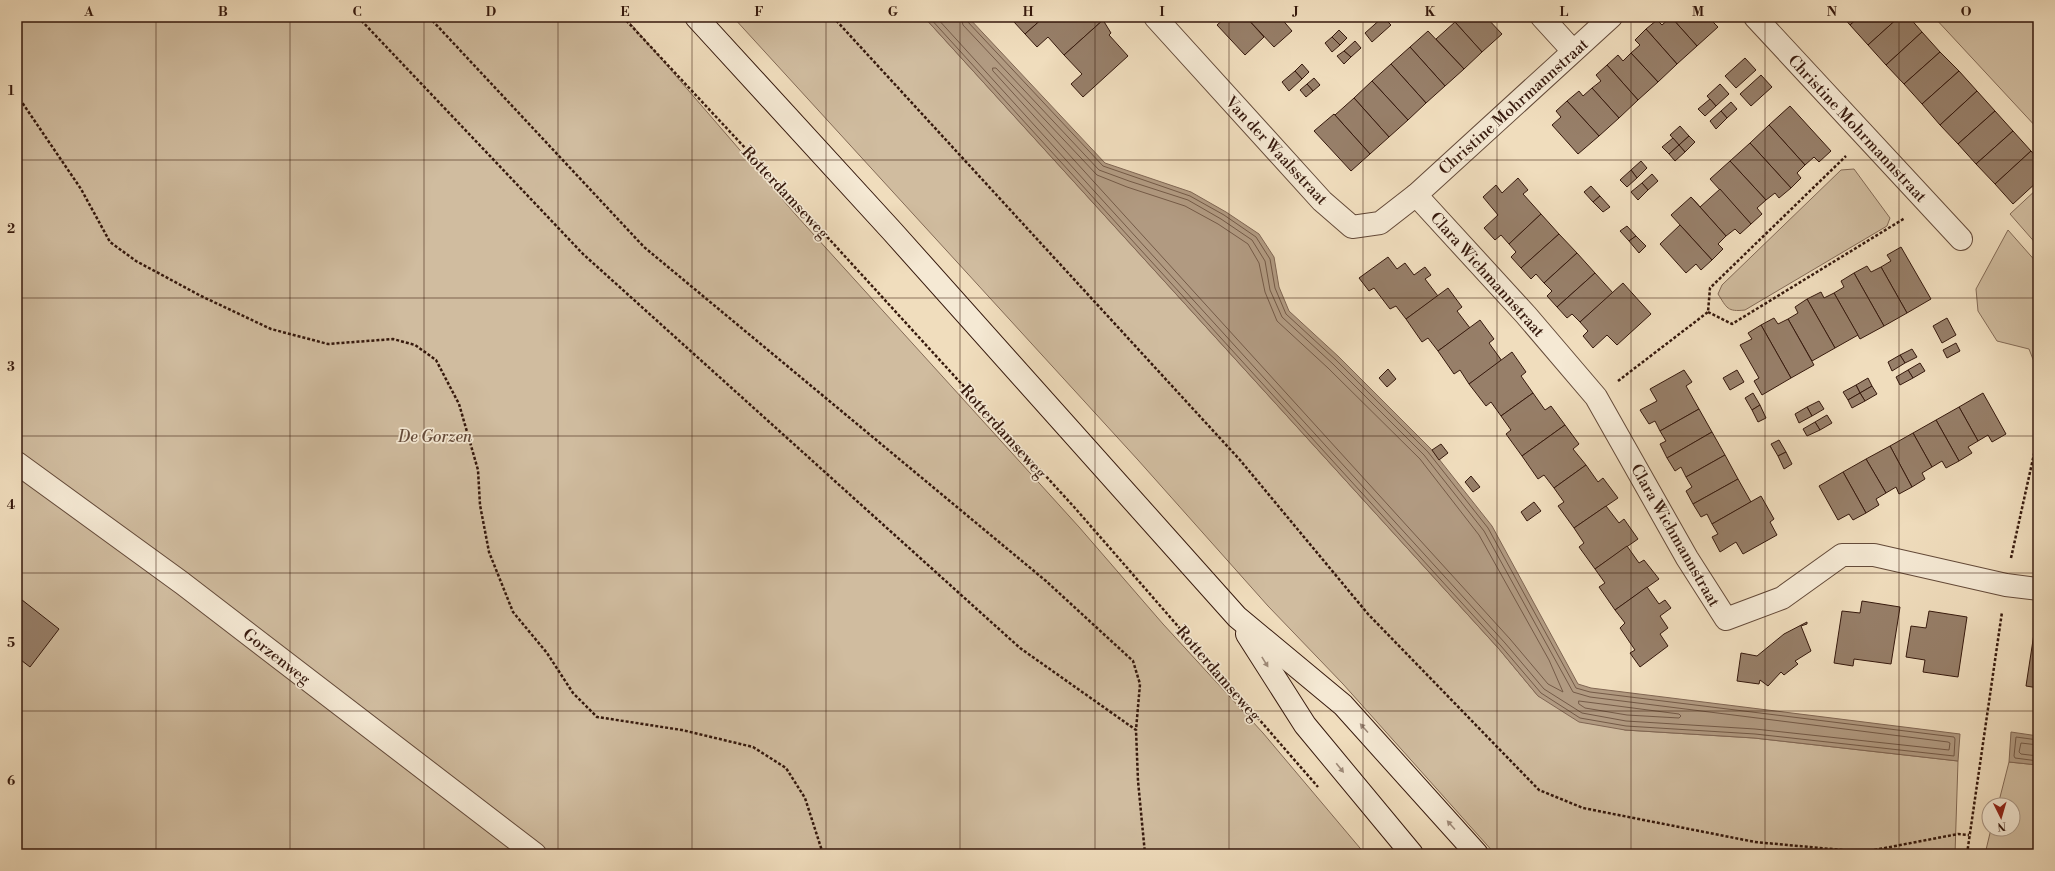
<svg xmlns="http://www.w3.org/2000/svg" width="2055" height="871" font-family="'Libre Bodoni',serif">
  <rect width="100%" height="100%" fill="#f0ddbd"/>
  <filter id="stains"><feTurbulence type="fractalNoise" baseFrequency=".005" numOctaves="4"/><feColorMatrix values="0 0 0 0 .2 0 0 0 0 .09 0 0 0 0 .02 0 0 0 .5 -.17"/></filter>
  <radialGradient id="worn" r=".72"><stop offset=".6" stop-color="#630" stop-opacity="0"/><stop offset="1" stop-color="#630" stop-opacity=".3"/></radialGradient>
  <g fill="#d0bc9f" stroke="#836a56">
    <path d="M17 17H625L796 215 1079 527 1163 624 1263 733 1365 854H17Z"/>
    <path d="M733 17H924L1499 649 1538 696 1625 730 1754 738 1958 761 1955 854H1495L1343 684 1268 606 1138 460Z"/>
    <path d="M1934 17H2038V129Z"/>
    <path d="M1854 169 1890 218 1887 226 1745 310C1727 312 1727 308 1718 294L1722 285 1841 170Z"/>
    <path d="M2038 188V246L2010 214Z"/>
    <path d="M2008 230 2038 264V372L2029 349 1997 341 1978 311 1976 289Z"/>
    <path d="M2009 762 2038 765V854H1985L1991 829H2013V805H1998Z"/>
  </g>
  <g fill="#b19a81" stroke="#806653">
    <path d="M924 17H968L1105 163 1191 192 1226 212 1259 234 1274 257 1279 287 1289 311 1339 357 1431 449 1492 526 1578 684 1591 688 1960 734 1958 761 1754 738 1625 730 1579 722 1538 696 1499 649Z"/>
    <path d="M2011 732 2038 736V765L2009 762Z"/>
  </g>
  <g fill="none" stroke-linecap="round" stroke-linejoin="round">
    <g stroke="#745a47" stroke-width="1">
      <path d="M929 17 1501 646 1541 693 1580 718 1626 726 1755 734 1954 756 1955 739 1954 737 1590 692 1576 688 1488 528 1428 452 1336 360 1286 314 1275 288 1270 259 1256 237 1224 215 1190 196 1103 166 967 21 966 17"/>
      <path d="M936 17 1505 643 1544 689 1582 713 1626 721 1755 729 1949 750 1950 743 1948 742 1590 697 1573 692 1484 531 1424 455 1333 364 1282 317 1270 290 1265 261 1252 240 1221 219 1188 200 1129 181 1099 170 963 25 961 17"/>
      <path d="M993 68H996L1097 175 1127 187 1185 206 1218 224 1248 244 1259 263 1265 292 1277 321 1328 368 1420 459 1479 535 1549 660 1563 692 1548 684 1510 639 993 71Z"/>
      <path d="M1579 701 1679 714 1681 716 1679 718 1627 715 1585 708 1579 704Z"/>
      <path d="M2038 740 2016 737 2014 756 2015 758 2038 761"/>
      <path d="M2038 745 2021 743 2019 752 2021 754 2038 756"/>
    </g>
  </g>
  <g fill="#977f69" stroke="#36190d">
    <path d="M1019 17H1044L1025 34 1014 22Z"/>
    <path d="M1044 17H1098L1103 20 1064 55 1048 37 1037 47 1025 34Z"/>
    <path d="M1226 17H1246L1264 37 1245 55 1217 25Z"/>
    <path d="M1246 17H1280L1292 31 1274 47Z"/>
    <path d="M1383 17 1391 25 1372 42 1365 33Z"/>
    <path d="M1461 17H1486L1502 34 1482 52 1455 22Z"/>
    <path d="M1671 17H1708L1718 27 1697 46Z"/>
    <path d="M1671 17 1697 46 1677 64 1646 29 1657 20 1662 25Z"/>
    <path d="M1843 17H1859L1850 25Z"/>
    <path d="M1859 17H1899L1868 45 1850 25Z"/>
    <path d="M1899 17H1909L1922 32 1886 65 1868 45Z"/>
    <path d="M1103 20 1111 33 1109 35 1128 56 1083 97 1071 84 1082 74 1064 55Z"/>
    <path d="M1455 22 1482 52 1464 69 1436 39Z"/>
    <path d="M1646 29 1677 64 1658 82 1631 53 1640 45 1635 40Z"/>
    <path d="M1339 30 1347 38 1340 45 1332 37Z"/>
    <path d="M1428 31 1464 69 1445 86 1410 47Z"/>
    <path d="M1922 32 1940 52 1904 84 1886 65Z"/>
    <path d="M1332 37 1340 45 1332 52 1325 43Z"/>
    <path d="M1355 41 1361 48 1351 57 1344 51Z"/>
    <path d="M1410 47 1445 86 1426 103 1391 64Z"/>
    <path d="M1344 51 1351 57 1344 64 1337 56Z"/>
    <path d="M1940 52 1959 71 1922 104 1904 84Z"/>
    <path d="M1631 53 1658 82 1638 100 1607 65 1618 55 1623 61Z"/>
    <path d="M1745 58 1756 70 1736 88 1725 76Z"/>
    <path d="M1302 64 1309 72 1302 79 1295 71Z"/>
    <path d="M1391 64 1426 103 1408 120 1372 81Z"/>
    <path d="M1607 65 1638 100 1619 118 1592 88 1601 81 1596 75Z"/>
    <path d="M1295 71 1302 79 1289 91 1282 82Z"/>
    <path d="M1959 71 1977 91 1940 125 1922 104Z"/>
    <path d="M1761 75 1772 87 1751 106 1740 94Z"/>
    <path d="M1314 78 1320 85 1313 91 1307 84Z"/>
    <path d="M1372 81 1408 120 1389 137 1354 98Z"/>
    <path d="M1307 84 1313 91 1306 97 1300 90Z"/>
    <path d="M1720 84 1729 94 1716 106 1707 96Z"/>
    <path d="M1592 88 1619 118 1599 136 1567 101 1579 91 1583 96Z"/>
    <path d="M1977 91 1995 111 1958 144 1940 125Z"/>
    <path d="M1354 98 1389 137 1370 154 1335 115Z"/>
    <path d="M1710 99 1716 106 1705 116 1698 109Z"/>
    <path d="M1567 101 1599 136 1578 154 1552 125 1561 117 1556 111Z"/>
    <path d="M1731 102 1737 109 1727 118 1721 111Z"/>
    <path d="M1790 106 1831 151 1819 162 1814 157 1805 165 1769 125Z"/>
    <path d="M1721 111 1727 118 1716 129 1710 121Z"/>
    <path d="M1995 111 2013 131 1976 164 1958 144Z"/>
    <path d="M1334 114 1370 154 1351 171 1314 131Z"/>
    <path d="M1769 125 1805 165 1797 173 1801 178 1791 188 1750 143Z"/>
    <path d="M1680 126 1689 136 1679 145 1670 135Z"/>
    <path d="M2013 131 2031 151 1995 184 1976 164Z"/>
    <path d="M1689 136 1695 142 1685 152 1679 145Z"/>
    <path d="M1673 138 1679 145 1669 154 1662 147Z"/>
    <path d="M1750 143 1791 188 1779 198 1775 193 1766 200 1730 161Z"/>
    <path d="M1679 145 1685 152 1675 161 1669 154Z"/>
    <path d="M2031 151 2038 159V181L2013 204 1995 184Z"/>
    <path d="M1641 161 1647 168 1637 178 1631 170Z"/>
    <path d="M1730 161 1766 200 1757 208 1762 214 1751 224 1710 179Z"/>
    <path d="M1631 170 1637 178 1627 187 1620 180Z"/>
    <path d="M1652 174 1658 181 1648 190 1642 183Z"/>
    <path d="M1518 178 1528 190 1523 194 1541 214 1509 244 1501 235 1495 240 1484 228 1498 215 1483 197 1496 185 1502 193Z"/>
    <path d="M1642 183 1648 190 1638 200 1631 192Z"/>
    <path d="M1591 186 1600 196 1593 202 1584 192Z"/>
    <path d="M1720 189 1751 224 1740 234 1735 229 1726 236 1691 197 1700 207Z"/>
    <path d="M1600 196 1610 207 1603 212 1593 202Z"/>
    <path d="M1691 197 1726 236 1718 244 1723 249 1712 260 1671 215Z"/>
    <path d="M1541 214 1559 234 1521 268 1511 257 1516 252 1509 244Z"/>
    <path d="M1680 225 1712 260 1701 270 1696 264 1686 273 1660 244Z"/>
    <path d="M1627 226 1636 236 1629 241 1620 231Z"/>
    <path d="M1559 234 1577 253 1544 283 1536 274 1531 279 1521 268Z"/>
    <path d="M1636 236 1646 246 1639 253 1629 241Z"/>
    <path d="M1901 247 1931 299 1907 313 1881 267 1891 261 1887 255Z"/>
    <path d="M1577 253 1595 273 1557 307 1547 296 1552 291 1544 283Z"/>
    <path d="M1388 257 1397 269 1405 263 1414 275 1425 267 1431 275 1425 279 1438 296 1406 319 1396 306 1390 309 1374 288 1369 291 1359 278Z"/>
    <path d="M1867 266 1871 272 1881 267 1907 313 1884 326 1854 273Z"/>
    <path d="M1595 273 1613 293 1580 322 1572 314 1567 318 1557 307Z"/>
    <path d="M1854 273 1884 326 1860 339 1834 293 1844 287 1841 281Z"/>
    <path d="M1623 283 1651 314 1617 345 1607 335 1593 348 1583 336 1588 331 1580 322Z"/>
    <path d="M1448 288 1462 307 1457 311 1470 328 1438 351 1428 338 1422 342 1406 319Z"/>
    <path d="M1821 292 1824 298 1834 293 1858 335 1835 348 1807 299Z"/>
    <path d="M1807 299 1835 348 1812 361 1788 319 1798 313 1795 307Z"/>
    <path d="M1774 318 1778 324 1788 319 1814 365 1791 378 1761 325Z"/>
    <path d="M1947 318 1956 335 1942 343 1933 326Z"/>
    <path d="M1480 320 1494 339 1489 343 1502 361 1469 384 1460 370 1454 374 1438 351Z"/>
    <path d="M1761 325 1791 378 1762 395 1754 381 1759 378 1740 345 1752 339 1748 333Z"/>
    <path d="M1956 343 1960 351 1947 358 1943 350Z"/>
    <path d="M1912 349 1917 357 1905 363 1900 355Z"/>
    <path d="M1512 352 1526 372 1521 376 1533 393 1501 416 1491 402 1486 406 1469 384Z"/>
    <path d="M1900 355 1905 363 1892 371 1888 362Z"/>
    <path d="M1920 363 1925 371 1913 378 1908 370Z"/>
    <path d="M1388 369 1396 379 1387 387 1379 378Z"/>
    <path d="M1684 370 1692 382 1686 386 1699 409 1660 431 1655 421 1649 424 1640 410 1657 401 1650 389Z"/>
    <path d="M1737 370 1744 382 1730 390 1723 378Z"/>
    <path d="M1908 370 1913 378 1900 385 1896 377Z"/>
    <path d="M1868 378 1872 386 1860 393 1856 385Z"/>
    <path d="M1856 385 1860 393 1848 400 1843 392Z"/>
    <path d="M1872 386 1877 394 1865 401 1860 393Z"/>
    <path d="M1533 393 1545 410 1551 406 1565 425 1522 456 1506 434 1511 430 1501 416Z"/>
    <path d="M1753 393 1760 405 1752 410 1745 398Z"/>
    <path d="M1860 393 1865 401 1852 408 1848 400Z"/>
    <path d="M1983 393 2006 434 1992 442 1988 435 1978 441 1959 407Z"/>
    <path d="M1819 401 1824 409 1812 416 1807 407Z"/>
    <path d="M1760 405 1766 418 1758 422 1752 410Z"/>
    <path d="M1807 407 1812 416 1799 423 1795 414Z"/>
    <path d="M1959 407 1978 441 1968 447 1972 453 1959 461 1936 420Z"/>
    <path d="M1699 409 1712 432 1667 458 1660 444 1666 441 1660 431Z"/>
    <path d="M1827 415 1832 423 1820 430 1815 422Z"/>
    <path d="M1936 420 1959 461 1946 468 1942 461 1932 467 1913 433Z"/>
    <path d="M1815 422 1820 430 1807 436 1803 429Z"/>
    <path d="M1565 425 1579 444 1573 449 1586 465 1554 488 1544 475 1538 479 1522 456Z"/>
    <path d="M1712 432 1725 455 1686 477 1681 467 1675 471 1667 458Z"/>
    <path d="M1913 433 1932 467 1922 473 1925 479 1912 487 1890 446Z"/>
    <path d="M1779 440 1786 452 1778 456 1771 444Z"/>
    <path d="M1441 444 1448 453 1439 460 1432 450Z"/>
    <path d="M1890 446 1912 487 1899 494 1896 487 1886 493 1866 459Z"/>
    <path d="M1786 452 1792 464 1784 469 1778 456Z"/>
    <path d="M1725 455 1738 479 1693 504 1686 491 1692 487 1686 477Z"/>
    <path d="M1866 459 1886 493 1876 499 1879 505 1866 513 1843 472Z"/>
    <path d="M1586 465 1598 482 1603 478 1618 498 1574 528 1558 506 1564 502 1554 488Z"/>
    <path d="M1843 472 1866 513 1853 520 1849 514 1838 520 1819 486Z"/>
    <path d="M1471 476 1480 487 1473 492 1465 482Z"/>
    <path d="M1738 479 1751 502 1712 524 1707 514 1701 517 1693 504Z"/>
    <path d="M1761 496 1774 519 1770 522 1777 535 1743 554 1736 542 1720 552 1712 537 1718 534 1712 524Z"/>
    <path d="M1534 502 1541 511 1527 521 1521 512Z"/>
    <path d="M1606 506 1619 523 1624 519 1638 539 1595 569 1579 547 1584 543 1574 528Z"/>
    <path d="M1627 546 1639 563 1644 560 1659 579 1615 610 1599 587 1605 583 1595 569Z"/>
    <path d="M1647 587 1659 604 1665 600 1671 608 1660 616 1668 628 1660 634 1668 646 1640 667 1630 653 1635 650 1620 628 1625 623 1615 610Z"/>
    <path d="M17 596 59 629 30 667 17 657Z"/>
    <path d="M1862 601 1900 607 1891 664 1854 659 1853 666 1834 663 1842 611 1860 613Z"/>
    <path d="M1929 611 1967 617 1958 677 1923 672 1925 660 1906 657 1911 626 1926 628Z"/>
    <path d="M1807 622V624L1801 626 1811 651 1795 661 1798 664 1784 675 1781 672 1768 686 1760 680 1759 684 1737 681 1741 653 1757 656 1784 634Z"/>
    <path d="M2035 627 2038 628V688L2026 686Z"/>
  </g>
  <g fill="none" stroke-linecap="round" stroke-linejoin="round">
    <g stroke="#644a39" stroke-width="24">
      <g id="minor">
        <path d="M1155 17 1322 201 1352 227 1380 223 1416 195 1611 17"/>
        <path d="M1542 17 1573 51"/>
        <path d="M1755 17 1961 239"/>
        <path d="M1416 195 1526 315 1596 397 1687 558 1726 619 1782 598 1842 555H1874L2006 585 2038 589"/>
        <path d="M17 463 182 583 535 854"/>
      </g>
    </g>
    <g stroke="#36190d" stroke-width="24">
      <g id="secondary">
        <path d="M696 17 892 231 1237 617 1343 705 1477 854"/>
        <path d="M1247 634 1305 725 1412 854"/>
      </g>
    </g>
    <g stroke="#36190d" stroke-width="2.5" stroke-dasharray="3 2" stroke-linecap="butt">
      <path d="M358 17 583 254 1020 648 1136 730 1138 781 1145 854"/>
      <path d="M429 17 644 247 1046 581 1133 661 1140 684 1136 730"/>
      <path d="M623 17 788 194 1075 508 1318 787"/>
      <path d="M833 17 1240 460 1368 614 1539 790 1583 808 1755 842 1864 852 1958 834 1969 835"/>
      <path d="M17 95 81 189 110 242 136 261 201 296 271 329 328 344 393 339 415 345 436 360 459 404 478 470 480 505 489 552 513 612 547 653 573 693 597 717 682 730 753 747 786 768 805 798 823 854"/>
      <path d="M1708 312 1732 324 1905 218"/>
      <path d="M1618 381 1708 312 1710 288 1846 156"/>
      <path d="M2011 558 2038 436"/>
      <path d="M1967 854 2002 612"/>
    </g>
    <use href="#minor" stroke="#f5e9d4" stroke-width="22"/>
    <use href="#secondary" stroke="#f5e9d4" stroke-width="22"/>
  </g>
  <defs><path id="oneway-solid" d="M-6-.8H1V-3.2L6.5 0L1 3.2V.8H-6Z"/></defs>
  <g fill="#9f8b7a">
    <use href="#oneway-solid" transform="translate(1265 662) rotate(58)"/>
    <use href="#oneway-solid" transform="translate(1364 728) rotate(-132)"/>
    <use href="#oneway-solid" transform="translate(1340 768) rotate(51)"/>
    <use href="#oneway-solid" transform="translate(1451 825) rotate(-132)"/>
  </g>
  <path fill="none" stroke="#36190d" stroke-width="1" stroke-opacity="0.55" d="M156 17V854M290 17V854M424 17V854M558 17V854M692 17V854M826 17V854M960 17V854M1095 17V854M1229 17V854M1363 17V854M1497 17V854M1631 17V854M1765 17V854M1899 17V854M17 160H2038M17 298H2038M17 436H2038M17 573H2038M17 711H2038"/>
  <g text-anchor="middle" stroke-width="3.5" stroke-linejoin="round" paint-order="stroke">
    <g font-size="16" fill="#36190d" stroke="#f5e9d4">
      <text transform="translate(1513 106) rotate(-42)" y="6">Christine Mohrmannstraat</text>
      <text transform="translate(1858 128) rotate(47)" y="6">Christine Mohrmannstraat</text>
      <text transform="translate(1277 150) rotate(47)" y="6">Van der Waalsstraat</text>
      <text transform="translate(786 192) rotate(47)" y="6">Rotterdamseweg</text>
      <text transform="translate(1488 274) rotate(48)" y="6">Clara Wichmannstraat</text>
      <text transform="translate(1004 431) rotate(48)" y="6">Rotterdamseweg</text>
      <text transform="translate(1676 535) rotate(60)" y="6">Clara Wichmannstraat</text>
      <text transform="translate(277 656) rotate(38)" y="6">Gorzenweg</text>
      <text transform="translate(1219 673) rotate(49)" y="6">Rotterdamseweg</text>
    </g>
    <g font-size="16" font-style="italic" fill="#644a39" stroke="#f5e9d4">
      <text x="435" y="442">De Gorzen</text>
    </g>
  </g>
  <rect width="2055" height="871" fill="none" stroke="#f0ddbd" stroke-width="44"/>
  <g transform="translate(2001 817) rotate(175)"><circle r="19" fill="#f5e9d4" stroke="#a99684"/>
  <path d="M0-3L7 15L0 10L-7 15Z" fill="#8f2418"/>
  <text y="-6" font-size="11" font-weight="bold" text-anchor="middle" fill="#36190d">N</text>
  </g>
  <rect x="22" y="22" width="2011" height="827" fill="none" stroke="#36190d" stroke-width="1.5"/>
  <g font-size="13" text-anchor="middle" font-weight="bold" fill="#36190d">
    <text x="89" y="16">A</text>
    <text x="223" y="16">B</text>
    <text x="357" y="16">C</text>
    <text x="491" y="16">D</text>
    <text x="625" y="16">E</text>
    <text x="759" y="16">F</text>
    <text x="893" y="16">G</text>
    <text x="1028" y="16">H</text>
    <text x="1162" y="16">I</text>
    <text x="1296" y="16">J</text>
    <text x="1430" y="16">K</text>
    <text x="1564" y="16">L</text>
    <text x="1698" y="16">M</text>
    <text x="1832" y="16">N</text>
    <text x="1966" y="16">O</text>
    <text x="11" y="95">1</text>
    <text x="11" y="233">2</text>
    <text x="11" y="371">3</text>
    <text x="11" y="509">4</text>
    <text x="11" y="647">5</text>
    <text x="11" y="785">6</text>
  </g>
  <rect width="100%" height="100%" filter="url(#stains)"/>
  <rect width="100%" height="100%" fill="url(#worn)"/>
</svg>
